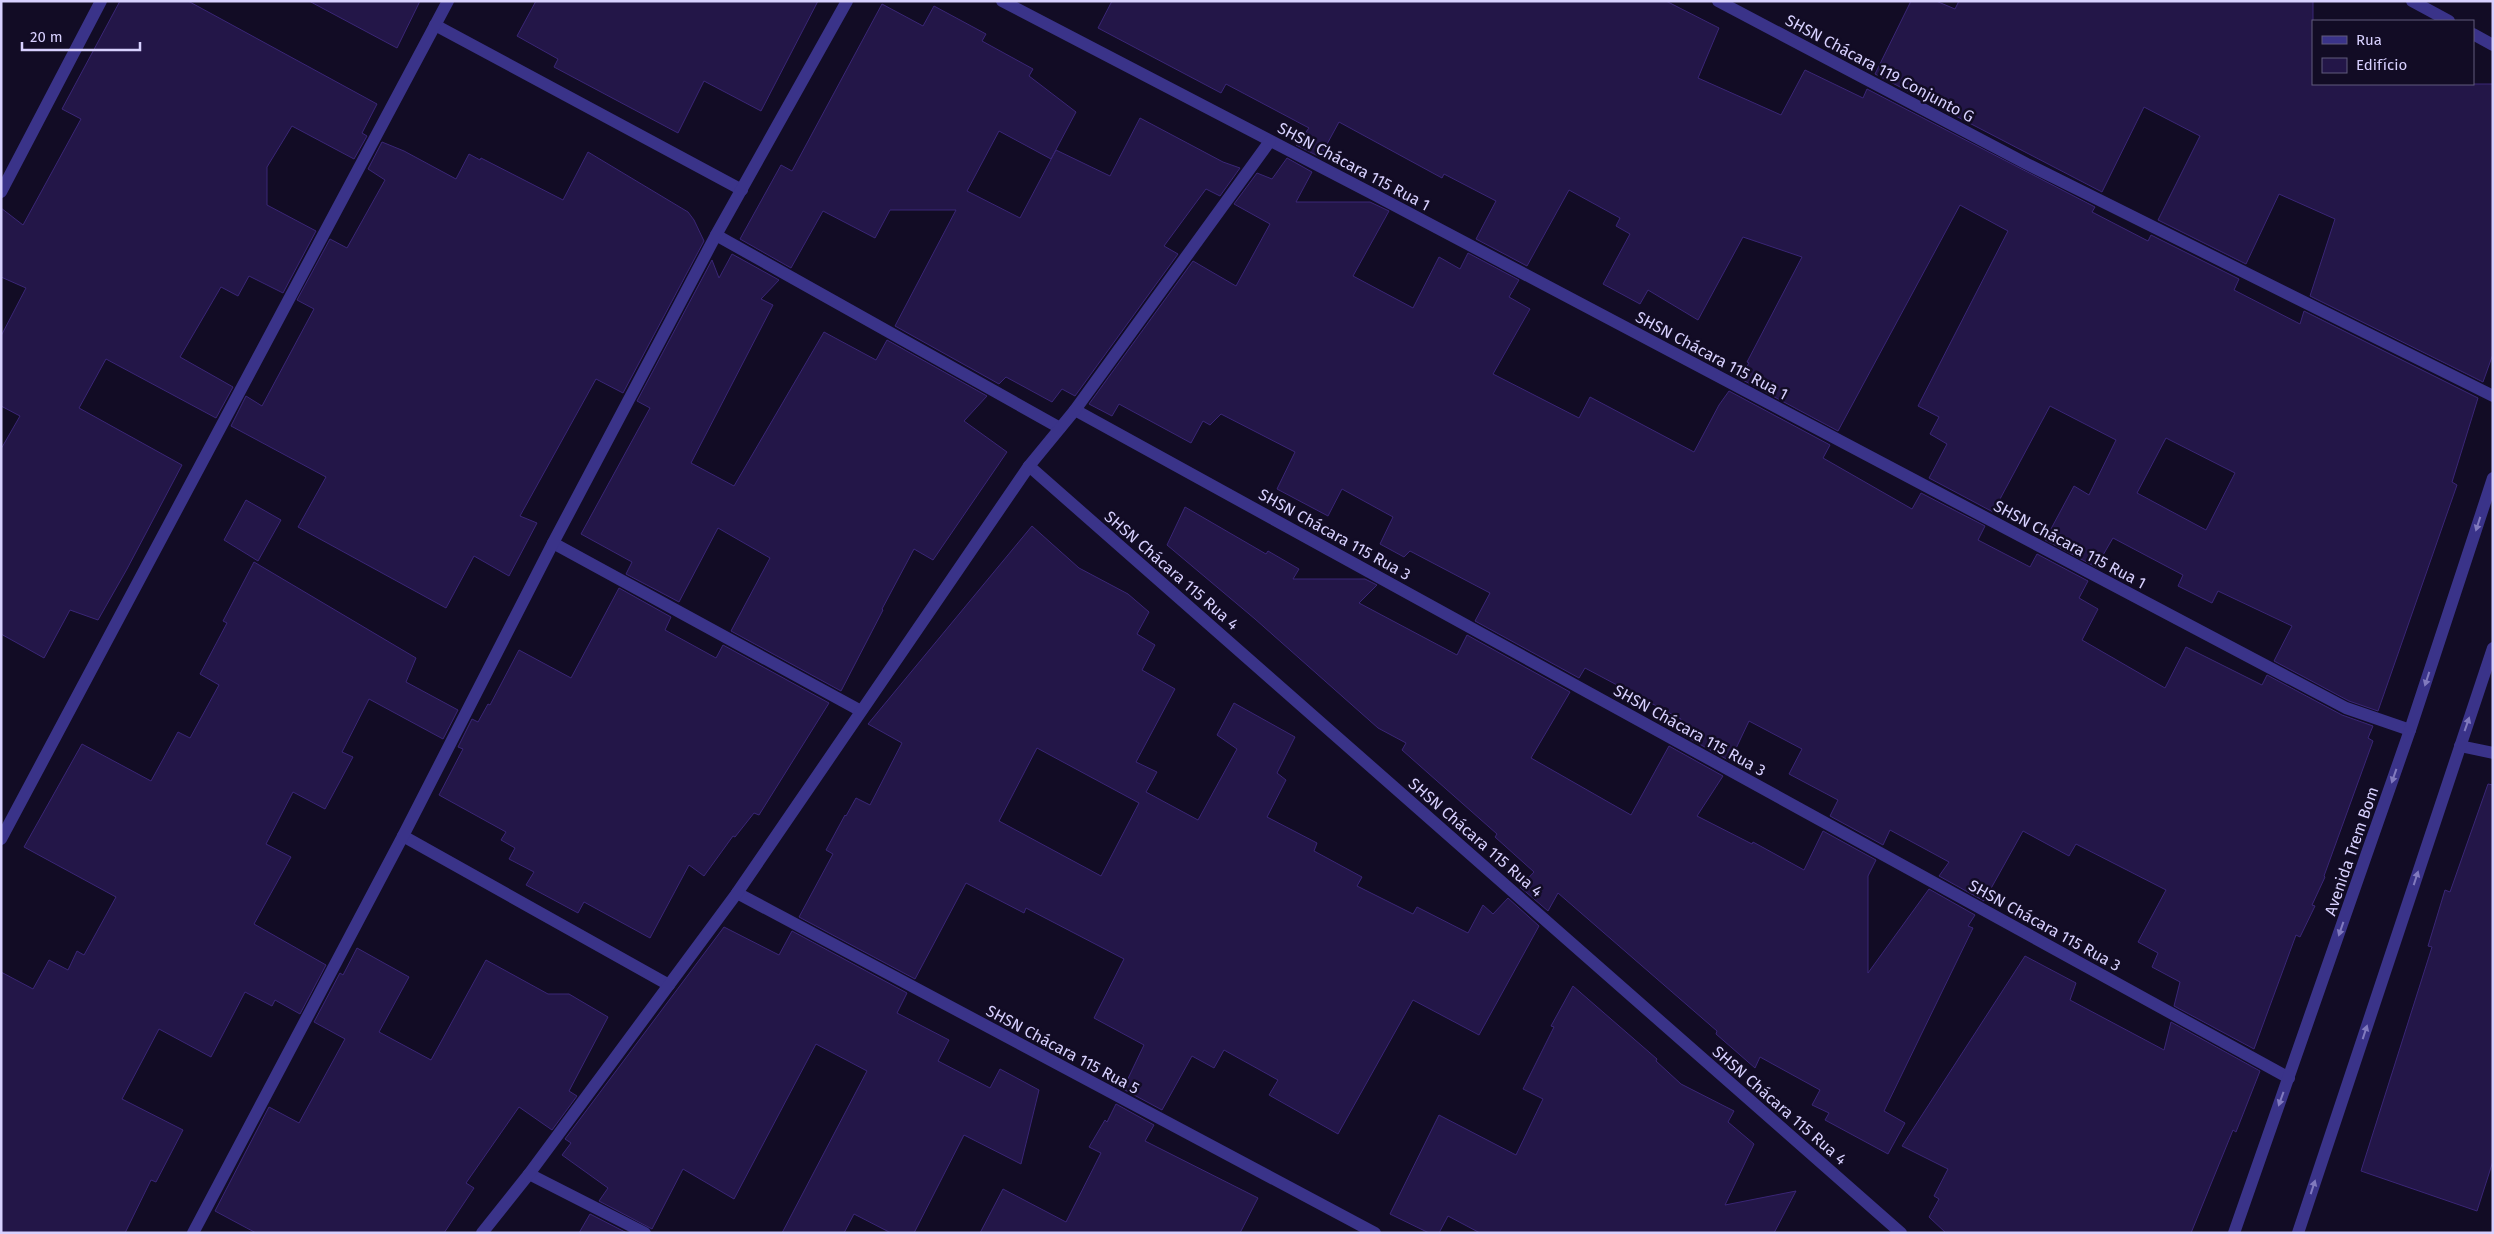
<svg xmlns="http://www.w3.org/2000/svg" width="2494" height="1234" font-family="'Fira Sans',sans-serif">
  <rect width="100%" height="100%" fill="#120c25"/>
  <g fill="#231648" stroke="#3a2676" fill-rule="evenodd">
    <path d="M120 1H188L377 104 362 133 367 136 354 159 292 126 267 167V205L316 231 283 293 249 276 238 296 221 287 180 357 233 387 216 418 106 359 79 408 182 465 127 569 98 620 70 610 44 658 1 634V449L20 416 1 406V336L26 288 1 277V208L23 225 81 119 62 109Z"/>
    <path d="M309 1H420L397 48Z"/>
    <path d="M536 1H818L761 111 704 81 678 133 554 67 558 59 517 36Z"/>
    <path d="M1112 1H1666L1719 28 1698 78 1781 115 1805 70 1863 98 1867 89 2095 207 2092 212 2148 241 2151 235 2239 279 2234 290 2300 324 2304 311 2478 398 2452 482 2457 485 2378 711 2349 701 2274 661 2292 626 2218 591 2212 603 2178 586 2183 575 2113 538 2096 567 2045 540 2074 486 2089 495 2116 440 2050 406 1993 512 1929 478 1947 444 1930 434 1939 417 1918 406 2008 231 1960 205 1838 431 1739 378 1749 363 1747 362 1802 257 1743 237 1698 320 1648 290 1640 304 1603 284 1630 234 1616 226 1620 218 1569 190 1527 266 1476 239 1496 201 1444 174 1442 178 1339 122 1320 157 1296 145 1309 128 1226 84 1221 93 1098 28ZM2166 438 2235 473 2206 530 2137 493Z"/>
    <path d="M1911 1H1936L1955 9 1959 1H2313V84H2493V354L2483 382 2310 296 2335 219 2279 194 2246 264 2158 220 2200 136 2144 107 2102 192 1875 74Z"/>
    <path d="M882 4 923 26 934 6 986 34 982 41 1033 69 1029 76 1076 112 1051 159 999 131 967 191 1020 218 1056 150 1110 176 1140 118 1223 162 1240 168 1220 196 1206 189 1164 246 1178 254 1075 396 1062 389 1052 402 1006 377 999 384 895 326 956 210H890L875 238 823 211 791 268 740 239 781 165 792 171Z"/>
    <path d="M382 142 404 151 456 179 469 154 480 160 481 158 563 200 588 152 688 212 694 220 704 241 623 393 596 379 520 516 537 523 509 576 474 556 446 608 298 527 326 477 231 426 246 396 262 406 314 309 297 300 330 239 347 248 385 180 368 169Z"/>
    <path d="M1287 158 1312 172 1296 202H1370L1389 211 1353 276 1413 308 1439 257 1460 269 1468 253 1519 280 1509 297 1530 309 1493 374 1579 418 1590 397 1694 452 1719 405 1729 391 1830 445 1823 458 1912 509 1921 493 1985 526 1978 540 2030 567 2037 554 2088 581 2079 598 2098 609 2082 640 2165 688 2186 647 2262 685 2267 675 2342 715 2373 726 2368 738 2373 741 2324 876 2325 877 2312 905 2315 906 2300 937 2296 935 2254 1049 2174 1006 2180 982 2152 967 2158 953 2138 942 2166 890 2076 844 2069 856 2023 831 1984 901 1939 876 1949 862 1890 830 1883 845 1830 816 1838 800 1789 774 1802 749 1749 721 1730 761 1676 731 1681 719 1585 668 1579 678 1475 621 1490 593 1410 551 1404 557 1380 544 1393 517 1342 489 1328 516 1277 489 1295 452 1221 414 1210 425 1203 421 1191 443 1119 404 1112 416 1089 404 1193 261 1236 286 1270 224 1234 204 1257 173 1272 179Z"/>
    <path d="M732 254 779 280 761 299 773 305 691 463 734 486 824 332 876 360 887 340 987 396 964 421 1007 452 933 560 914 549 882 609 883 610 841 691 731 631 770 558 718 528 679 602 626 574 632 562 581 534 650 408 637 401 712 260 719 278Z"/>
    <path d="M246 500 281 520 258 561 224 540Z"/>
    <path d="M1185 507 1266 554 1268 551 1299 569 1293 579H1365L1377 585 1359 603 1457 655 1467 635 1570 692 1531 758 1631 815 1669 746 1723 776 1697 816 1752 844 1753 842 1804 870 1823 831 1876 860 1868 876V973L1929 889 1975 915 1968 926 1973 928 1884 1111 1905 1123 1888 1154 1825 1120 1829 1113 1812 1105 1820 1090 1760 1057 1755 1068 1716 1034 1717 1031 1558 893 1548 911 1520 887 1534 872 1495 837 1497 834 1402 750 1406 743 1378 728 1255 619 1167 545Z"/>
    <path d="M1032 526 1079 568 1128 594 1149 612 1137 634 1155 645 1142 670 1175 689 1136 762 1157 772 1146 792 1198 820 1237 749 1217 735 1234 703 1295 737 1277 773 1286 780 1267 817 1317 843 1314 851 1362 877 1357 886 1413 914 1417 907 1468 933 1483 905 1493 914 1508 898 1539 926 1479 1035 1413 1000 1338 1134 1269 1095 1278 1080 1224 1050 1214 1068 1192 1056 1162 1110 1123 1089 1144 1045 1094 1018 1124 959 1026 908 1024 913 966 883 915 979 799 917 833 854 826 850 845 815 846 816 856 798 870 805 902 743 868 724ZM1037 748 1139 803 1101 876 999 821Z"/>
    <path d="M254 562 416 658 406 682 458 710 443 739 369 699 342 752 353 757 325 809 293 792 266 844 291 857 254 924 326 965 300 1014 275 1000 272 1006 245 992 211 1057 159 1029 122 1099 183 1130 156 1182 151 1180 125 1233H1V972L33 989 49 960 68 970 77 951 84 955 116 897 24 847 82 744 151 781 178 732 190 738 219 685 200 674 227 623 223 621Z"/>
    <path d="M619 588 671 617 665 630 716 658 723 645 829 703 759 815 754 813 735 837 733 836 704 876 689 865 650 938 584 902 578 913 526 885 534 872 509 859 515 848 501 840 506 832 439 795 463 749 458 747 472 719 478 722 488 704 490 705 519 650 571 678Z"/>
    <path d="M2488 784 2493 785V1161L2477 1211 2361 1171 2432 947 2428 946 2445 890 2450 892Z"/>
    <path d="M724 927 779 955 792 931 907 993 897 1013 949 1040 938 1061 990 1088 1000 1069 1039 1090 1021 1164 964 1135 914 1233H891L854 1214 844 1233H782L867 1071 816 1044 734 1199 683 1169 652 1229 599 1201 608 1188 562 1155 571 1143 565 1139Z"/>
    <path d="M357 948 409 977 379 1032 431 1060 486 960 548 994H569L608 1017 569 1091 577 1096 552 1130 519 1107 466 1183 474 1188 444 1233H256L215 1211 269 1107 299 1123 345 1039 314 1022 340 973 343 975Z"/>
    <path d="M2025 956 2076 983 2070 1000 2164 1050 2171 1022 2260 1071 2236 1132 2233 1130 2191 1233H1946L1929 1217 1939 1199 1934 1196 1948 1169 1902 1146Z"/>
    <path d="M1573 986 1657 1059 1656 1061 1681 1084 1734 1111 1728 1122 1754 1144 1725 1205 1796 1191 1774 1233H1480L1448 1216 1439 1233H1429L1390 1214 1439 1115 1516 1155 1543 1099 1523 1089 1554 1027 1551 1026Z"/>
    <path d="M1116 1104 1154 1125 1145 1141 1258 1198 1240 1233H980L1003 1189 1066 1222 1101 1153 1089 1147 1105 1120 1107 1122Z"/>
    <path d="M590 1214 627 1233H579Z"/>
  </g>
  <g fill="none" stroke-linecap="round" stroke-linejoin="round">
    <g stroke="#3a3389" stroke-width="12">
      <path d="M1002 1 1371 193 2346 708 2410 730"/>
      <path d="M1718 1 2027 164 2493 396"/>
      <path d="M2412 1 2449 21"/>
      <path d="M435 25 742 190"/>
      <path d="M2473 34 2493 45"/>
      <path d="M1 192 101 1"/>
      <path d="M716 235 1060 428"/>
      <path d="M1075 410 2289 1078"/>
      <path d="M1029 466 1901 1233"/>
      <path d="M553 543 861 711"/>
      <path d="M2460 746 2493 753"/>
      <path d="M403 836 669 985"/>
      <path d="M1 839 448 1"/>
      <path d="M737 893 1375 1233"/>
      <path d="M529 1174 645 1233"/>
      <path d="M193 1233 403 836 553 543 716 235 847 1"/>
      <path d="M482 1233 529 1174 737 893 1029 466 1075 410 1270 141"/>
      <path d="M2234 1233 2410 730 2493 478"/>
      <path d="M2298 1233 2493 648"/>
    </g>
  </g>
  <defs><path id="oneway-solid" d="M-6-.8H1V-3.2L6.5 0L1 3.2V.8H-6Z" transform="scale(1.25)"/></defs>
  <g fill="#817abe">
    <use href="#oneway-solid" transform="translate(2478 524) rotate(108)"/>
    <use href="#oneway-solid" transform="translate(2427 679) rotate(108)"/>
    <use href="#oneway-solid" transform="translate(2467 724) rotate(-71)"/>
    <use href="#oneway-solid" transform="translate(2394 776) rotate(109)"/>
    <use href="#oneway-solid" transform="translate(2416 878) rotate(-72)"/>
    <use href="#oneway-solid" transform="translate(2341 929) rotate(109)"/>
    <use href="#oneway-solid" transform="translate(2365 1032) rotate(-72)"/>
    <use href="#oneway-solid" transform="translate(2281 1099) rotate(110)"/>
    <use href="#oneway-solid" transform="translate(2313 1187) rotate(-72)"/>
  </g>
  <g text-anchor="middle" stroke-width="5" stroke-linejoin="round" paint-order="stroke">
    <g font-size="16" fill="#d8d1ff" stroke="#120c25">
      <text transform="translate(1880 68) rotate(28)" y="6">SHSN Chácara 119 Conjunto G</text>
      <text transform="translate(1354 166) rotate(28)" y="6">SHSN Chácara 115 Rua 1</text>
      <text transform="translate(1712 355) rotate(28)" y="6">SHSN Chácara 115 Rua 1</text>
      <text transform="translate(1335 534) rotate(29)" y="6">SHSN Chácara 115 Rua 3</text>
      <text transform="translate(2070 544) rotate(28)" y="6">SHSN Chácara 115 Rua 1</text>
      <text transform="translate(1172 570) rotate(41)" y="6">SHSN Chácara 115 Rua 4</text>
      <text transform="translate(1690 730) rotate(29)" y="6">SHSN Chácara 115 Rua 3</text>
      <text transform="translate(1476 837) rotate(41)" y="6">SHSN Chácara 115 Rua 4</text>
      <text transform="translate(2351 851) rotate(-71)" y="6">Avenida Trem Bom</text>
      <text transform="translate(2045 925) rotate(29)" y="6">SHSN Chácara 115 Rua 3</text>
      <text transform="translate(1063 1049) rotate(28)" y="6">SHSN Chácara 115 Rua 5</text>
      <text transform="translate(1780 1105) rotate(41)" y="6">SHSN Chácara 115 Rua 4</text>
    </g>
  </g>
  <rect width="2494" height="1234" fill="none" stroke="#d8d1ff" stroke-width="5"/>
  <rect x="2312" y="20" width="162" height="65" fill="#120c25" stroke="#615b7c"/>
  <rect x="2322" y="36" width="25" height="8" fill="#3a3389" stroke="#615b7c"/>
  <text x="2356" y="45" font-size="15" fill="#d8d1ff">Rua</text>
  <rect x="2322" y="58" width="25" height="15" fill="#231648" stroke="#615b7c"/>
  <text x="2356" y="70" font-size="15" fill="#d8d1ff">Edifício</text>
  <path d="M22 42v8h118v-8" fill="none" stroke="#d8d1ff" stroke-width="2.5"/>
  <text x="30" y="42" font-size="15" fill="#d8d1ff" stroke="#120c25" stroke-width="4" paint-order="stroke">20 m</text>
</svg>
